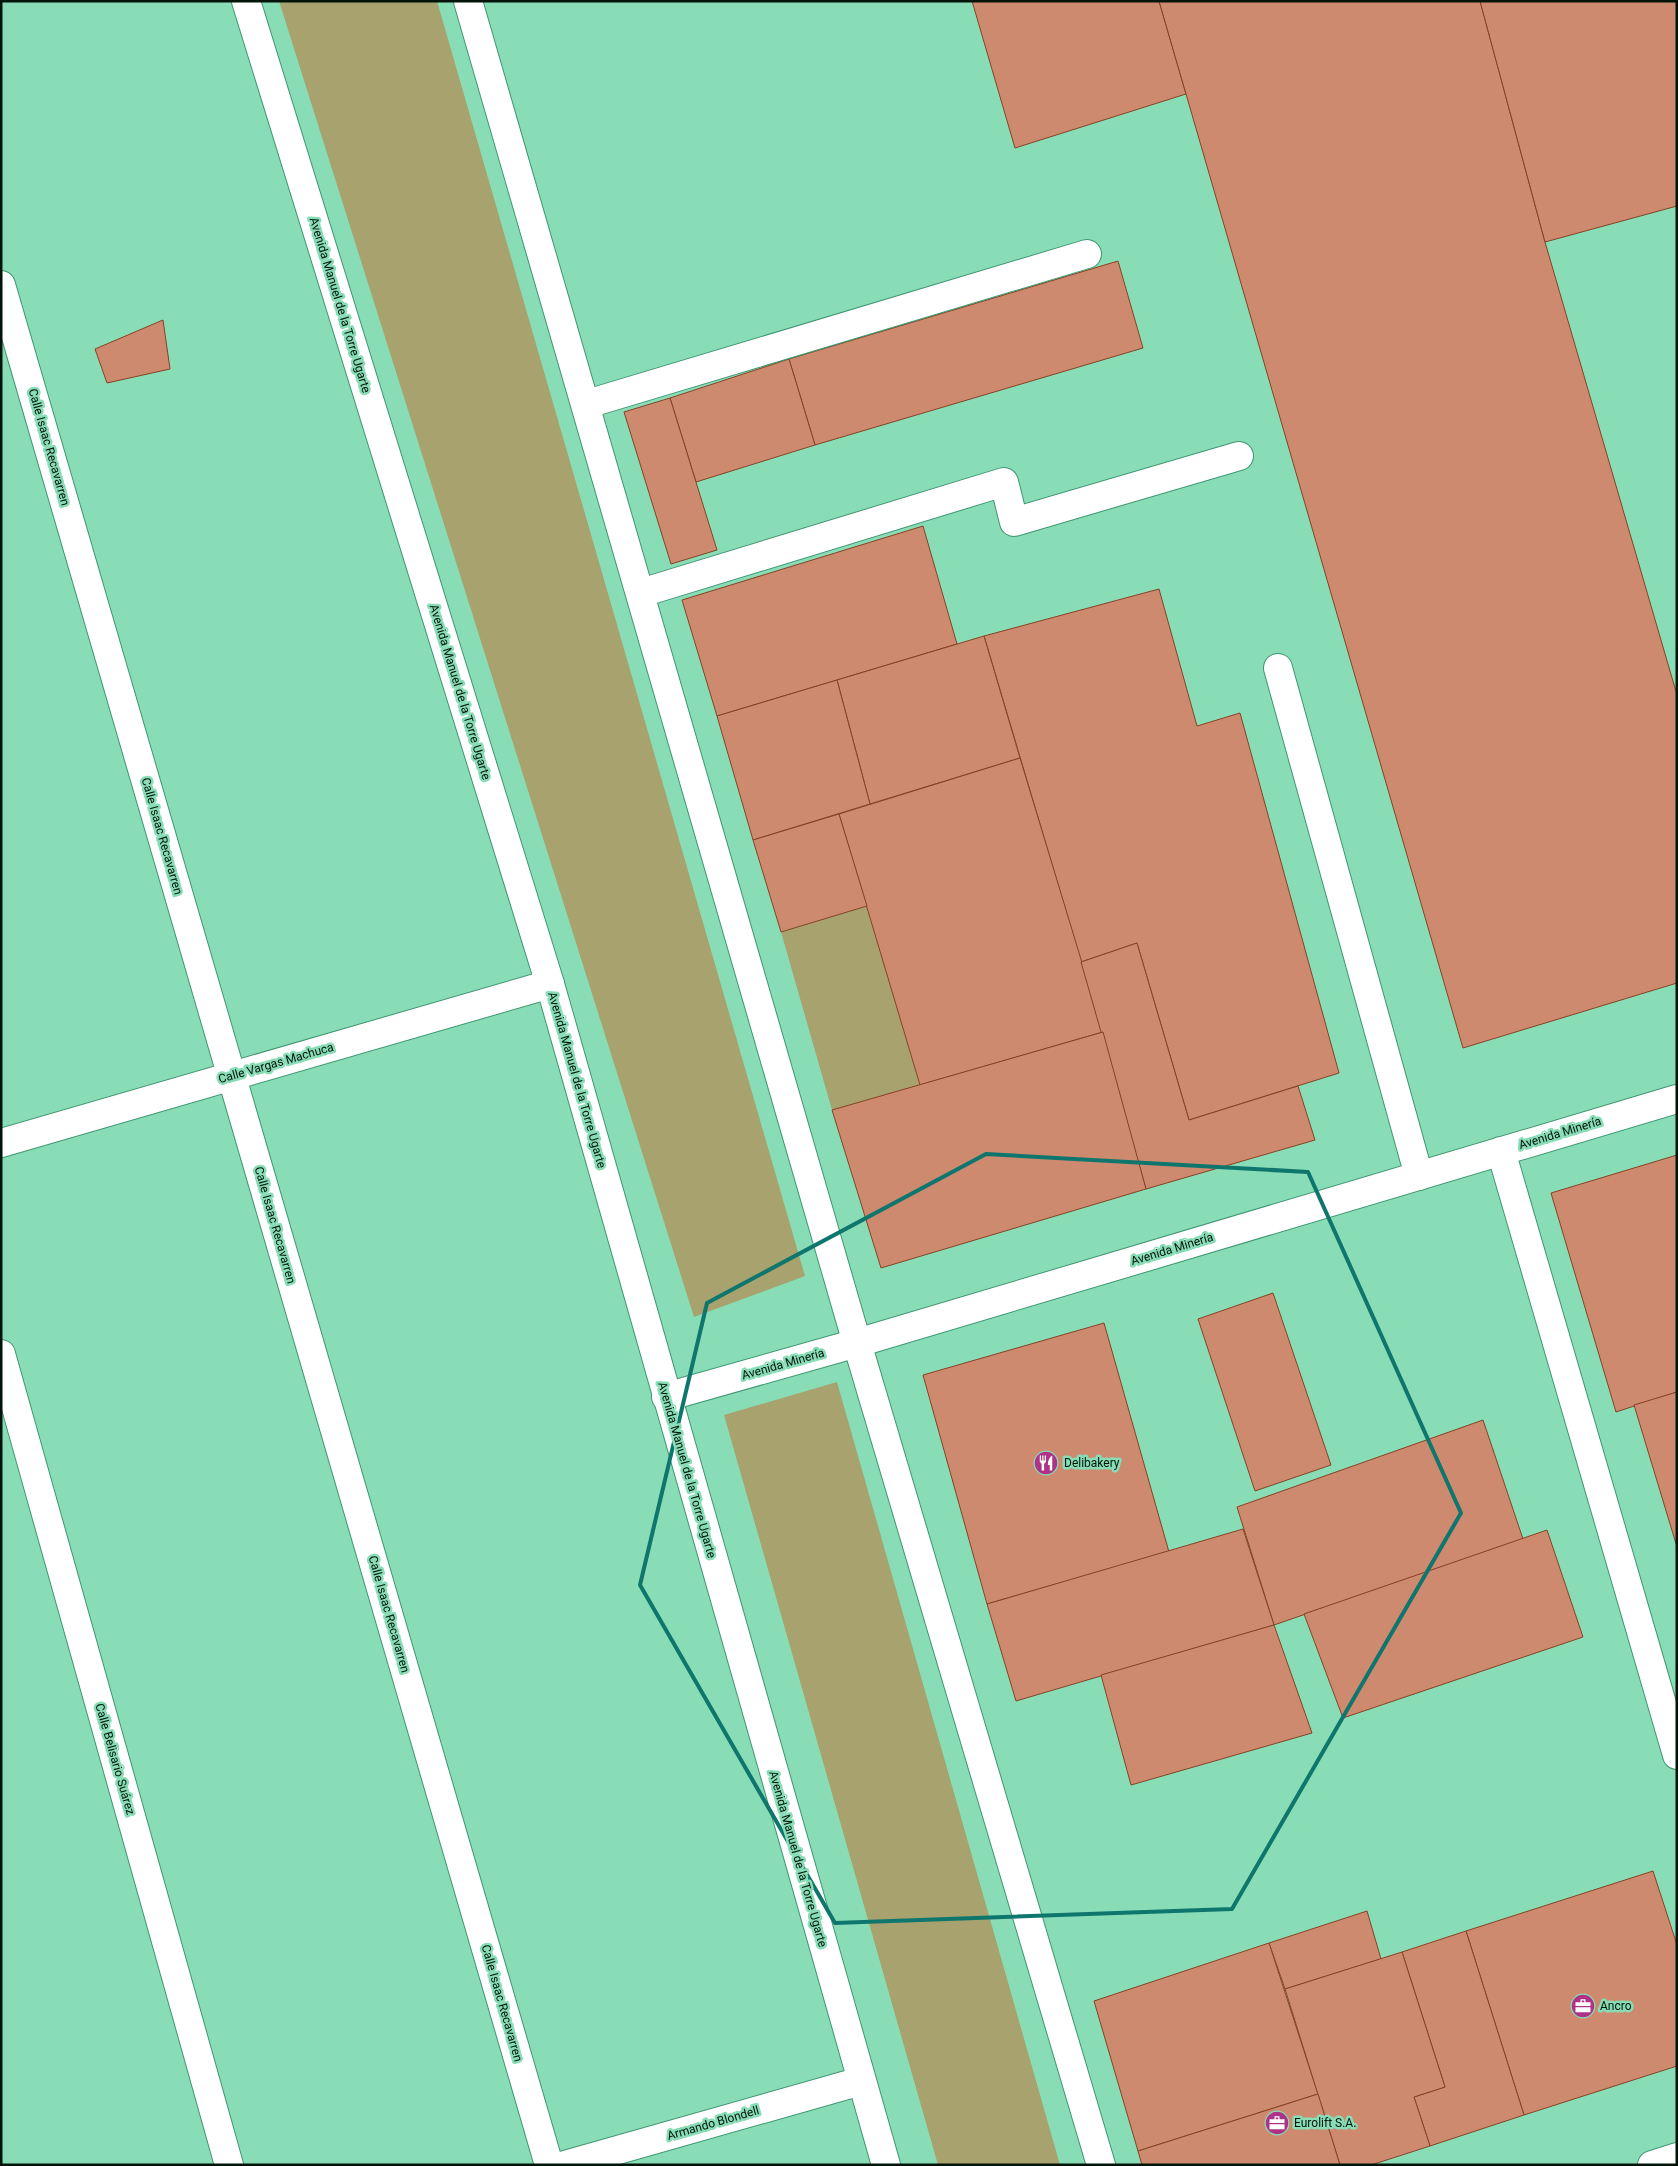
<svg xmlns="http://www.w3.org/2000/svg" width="1678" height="2166" font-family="Roboto,sans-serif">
  <rect width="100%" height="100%" fill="#88ddb6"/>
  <g fill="#a7a26e">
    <path d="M279 1H437L805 1276 694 1317Z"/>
    <path d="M867 906 920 1085 832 1110 781 932Z"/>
    <path d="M837 1382 1060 2165H938L724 1415Z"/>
  </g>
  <g fill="#ce8a6e" stroke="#854225">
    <path d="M972 1H1159L1186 94 1015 148Z"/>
    <path d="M1159 1H1480L1545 242 1677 695V983L1463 1048Z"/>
    <path d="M1480 1H1677V206L1545 242Z"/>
    <path d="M1118 261 1143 348 815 445 789 359Z"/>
    <path d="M163 320 170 369 107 383 95 349Z"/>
    <path d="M789 359 815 445 696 482 670 398Z"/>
    <path d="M670 398 717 550 671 564 624 412Z"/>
    <path d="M923 526 957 644 717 716 682 600Z"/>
    <path d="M1159 589 1197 726 1240 713 1339 1073 1189 1120 1137 943 1081 962 984 636Z"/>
    <path d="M984 636 1020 758 870 804 837 680Z"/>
    <path d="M837 680 870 804 753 840 717 716Z"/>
    <path d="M1020 758 1103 1032 920 1085 839 814Z"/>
    <path d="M839 814 867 906 781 932 753 840Z"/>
    <path d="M1137 943 1189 1120 1298 1086 1315 1140 1146 1189 1081 962Z"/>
    <path d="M1103 1032 1146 1189 881 1268 832 1110Z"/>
    <path d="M1677 1155V1392L1616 1412 1551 1193Z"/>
    <path d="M1273 1293 1331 1465 1255 1491 1198 1319Z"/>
    <path d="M1104 1323 1169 1552 987 1604 923 1375Z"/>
    <path d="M1677 1392V1547L1634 1405Z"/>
    <path d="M1483 1420 1523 1539 1274 1625 1237 1507Z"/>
    <path d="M1243 1529 1274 1625 1016 1701 987 1604Z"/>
    <path d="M1547 1530 1583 1637 1343 1718 1304 1614Z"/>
    <path d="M1274 1625 1312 1733 1131 1785 1101 1675Z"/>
    <path d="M1653 1871 1677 1945V2066L1524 2115 1466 1931Z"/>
    <path d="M1367 1911 1381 1959 1285 1989 1269 1943Z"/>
    <path d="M1466 1931 1524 2115 1430 2146 1414 2097 1445 2087 1402 1952Z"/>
    <path d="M1269 1943 1318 2094 1138 2151 1094 2001Z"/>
    <path d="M1402 1952 1445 2087 1414 2097 1430 2146 1371 2165H1340L1285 1989Z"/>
    <path d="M1318 2094 1340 2165H1142L1138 2151Z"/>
  </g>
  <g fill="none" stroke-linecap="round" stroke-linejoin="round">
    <g stroke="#409672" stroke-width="30">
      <g id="minor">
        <path d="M246 1 550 984 886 2165"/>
        <path d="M468 1 857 1343 1101 2165"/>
        <path d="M1 285 549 2165"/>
        <path d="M587 404 1087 254"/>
        <path d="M641 593 1004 482 1014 522 1239 456"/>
        <path d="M1278 668 1419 1176"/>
        <path d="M1 1143 550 984"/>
        <path d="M1501 1151 1677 1755"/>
        <path d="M1 1354 229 2165"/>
        <path d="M666 1397 857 1343 1677 1099"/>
        <path d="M565 2165 861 2081"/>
        <path d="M1652 2165 1677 2157"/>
      </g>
    </g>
    <use href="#minor" stroke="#fff" stroke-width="28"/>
  </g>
  <path fill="none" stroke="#0f766e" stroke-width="4" stroke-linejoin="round" d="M986 1154 1308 1172 1461 1513 1232 1909 835 1923 640 1585 707 1303Z"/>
  <defs>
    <g id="restaurant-disc" transform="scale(1.25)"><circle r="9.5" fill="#ae3387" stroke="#88ddb6"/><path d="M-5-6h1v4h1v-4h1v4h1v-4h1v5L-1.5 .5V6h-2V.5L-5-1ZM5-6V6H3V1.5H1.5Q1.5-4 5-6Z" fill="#fff"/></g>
    <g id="office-disc" transform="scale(1.25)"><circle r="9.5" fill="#ae3387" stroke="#88ddb6"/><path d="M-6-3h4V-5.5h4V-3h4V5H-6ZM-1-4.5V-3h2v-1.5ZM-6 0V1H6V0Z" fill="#fff"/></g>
  </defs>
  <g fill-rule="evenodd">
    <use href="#restaurant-disc" x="1046" y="1463"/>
    <use href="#office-disc" x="1583" y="2006"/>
    <use href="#office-disc" x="1277" y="2123"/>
  </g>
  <g text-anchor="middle" stroke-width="5" stroke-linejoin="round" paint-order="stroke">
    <g font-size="12" fill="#00140a" stroke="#88ddb6">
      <text transform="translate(340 305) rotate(73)" y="4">Avenida Manuel de la Torre Ugarte</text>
      <text transform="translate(49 447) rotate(74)" y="4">Calle Isaac Recavarren</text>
      <text transform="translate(460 692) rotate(73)" y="4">Avenida Manuel de la Torre Ugarte</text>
      <text transform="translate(162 836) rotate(74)" y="4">Calle Isaac Recavarren</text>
      <text transform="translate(276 1063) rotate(-16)" y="4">Calle Vargas Machuca</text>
      <text transform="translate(577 1080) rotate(74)" y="4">Avenida Manuel de la Torre Ugarte</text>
      <text transform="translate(1560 1133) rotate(-17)" y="4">Avenida Minería</text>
      <text transform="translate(275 1225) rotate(74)" y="4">Calle Isaac Recavarren</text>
      <text transform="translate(1172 1249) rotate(-17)" y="4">Avenida Minería</text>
      <text transform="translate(783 1364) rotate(-16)" y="4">Avenida Minería</text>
      <text transform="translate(687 1470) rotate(74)" y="4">Avenida Manuel de la Torre Ugarte</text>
      <text transform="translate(389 1614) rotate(74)" y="4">Calle Isaac Recavarren</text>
      <text transform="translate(115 1759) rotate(74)" y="4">Calle Belisario Suárez</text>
      <text transform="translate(798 1859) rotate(74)" y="4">Avenida Manuel de la Torre Ugarte</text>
      <text transform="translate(502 2003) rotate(74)" y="4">Calle Isaac Recavarren</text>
      <text transform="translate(713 2123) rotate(-16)" y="4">Armando Blondell</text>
    </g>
    <g font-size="12" fill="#00140a" stroke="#88ddb6" text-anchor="start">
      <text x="1064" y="1467">Delibakery</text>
      <text x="1600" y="2010">Ancro</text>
      <text x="1294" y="2127">Eurolift S.A.</text>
    </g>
  </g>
  <rect width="1678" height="2166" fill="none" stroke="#00140a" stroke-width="5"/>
</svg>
